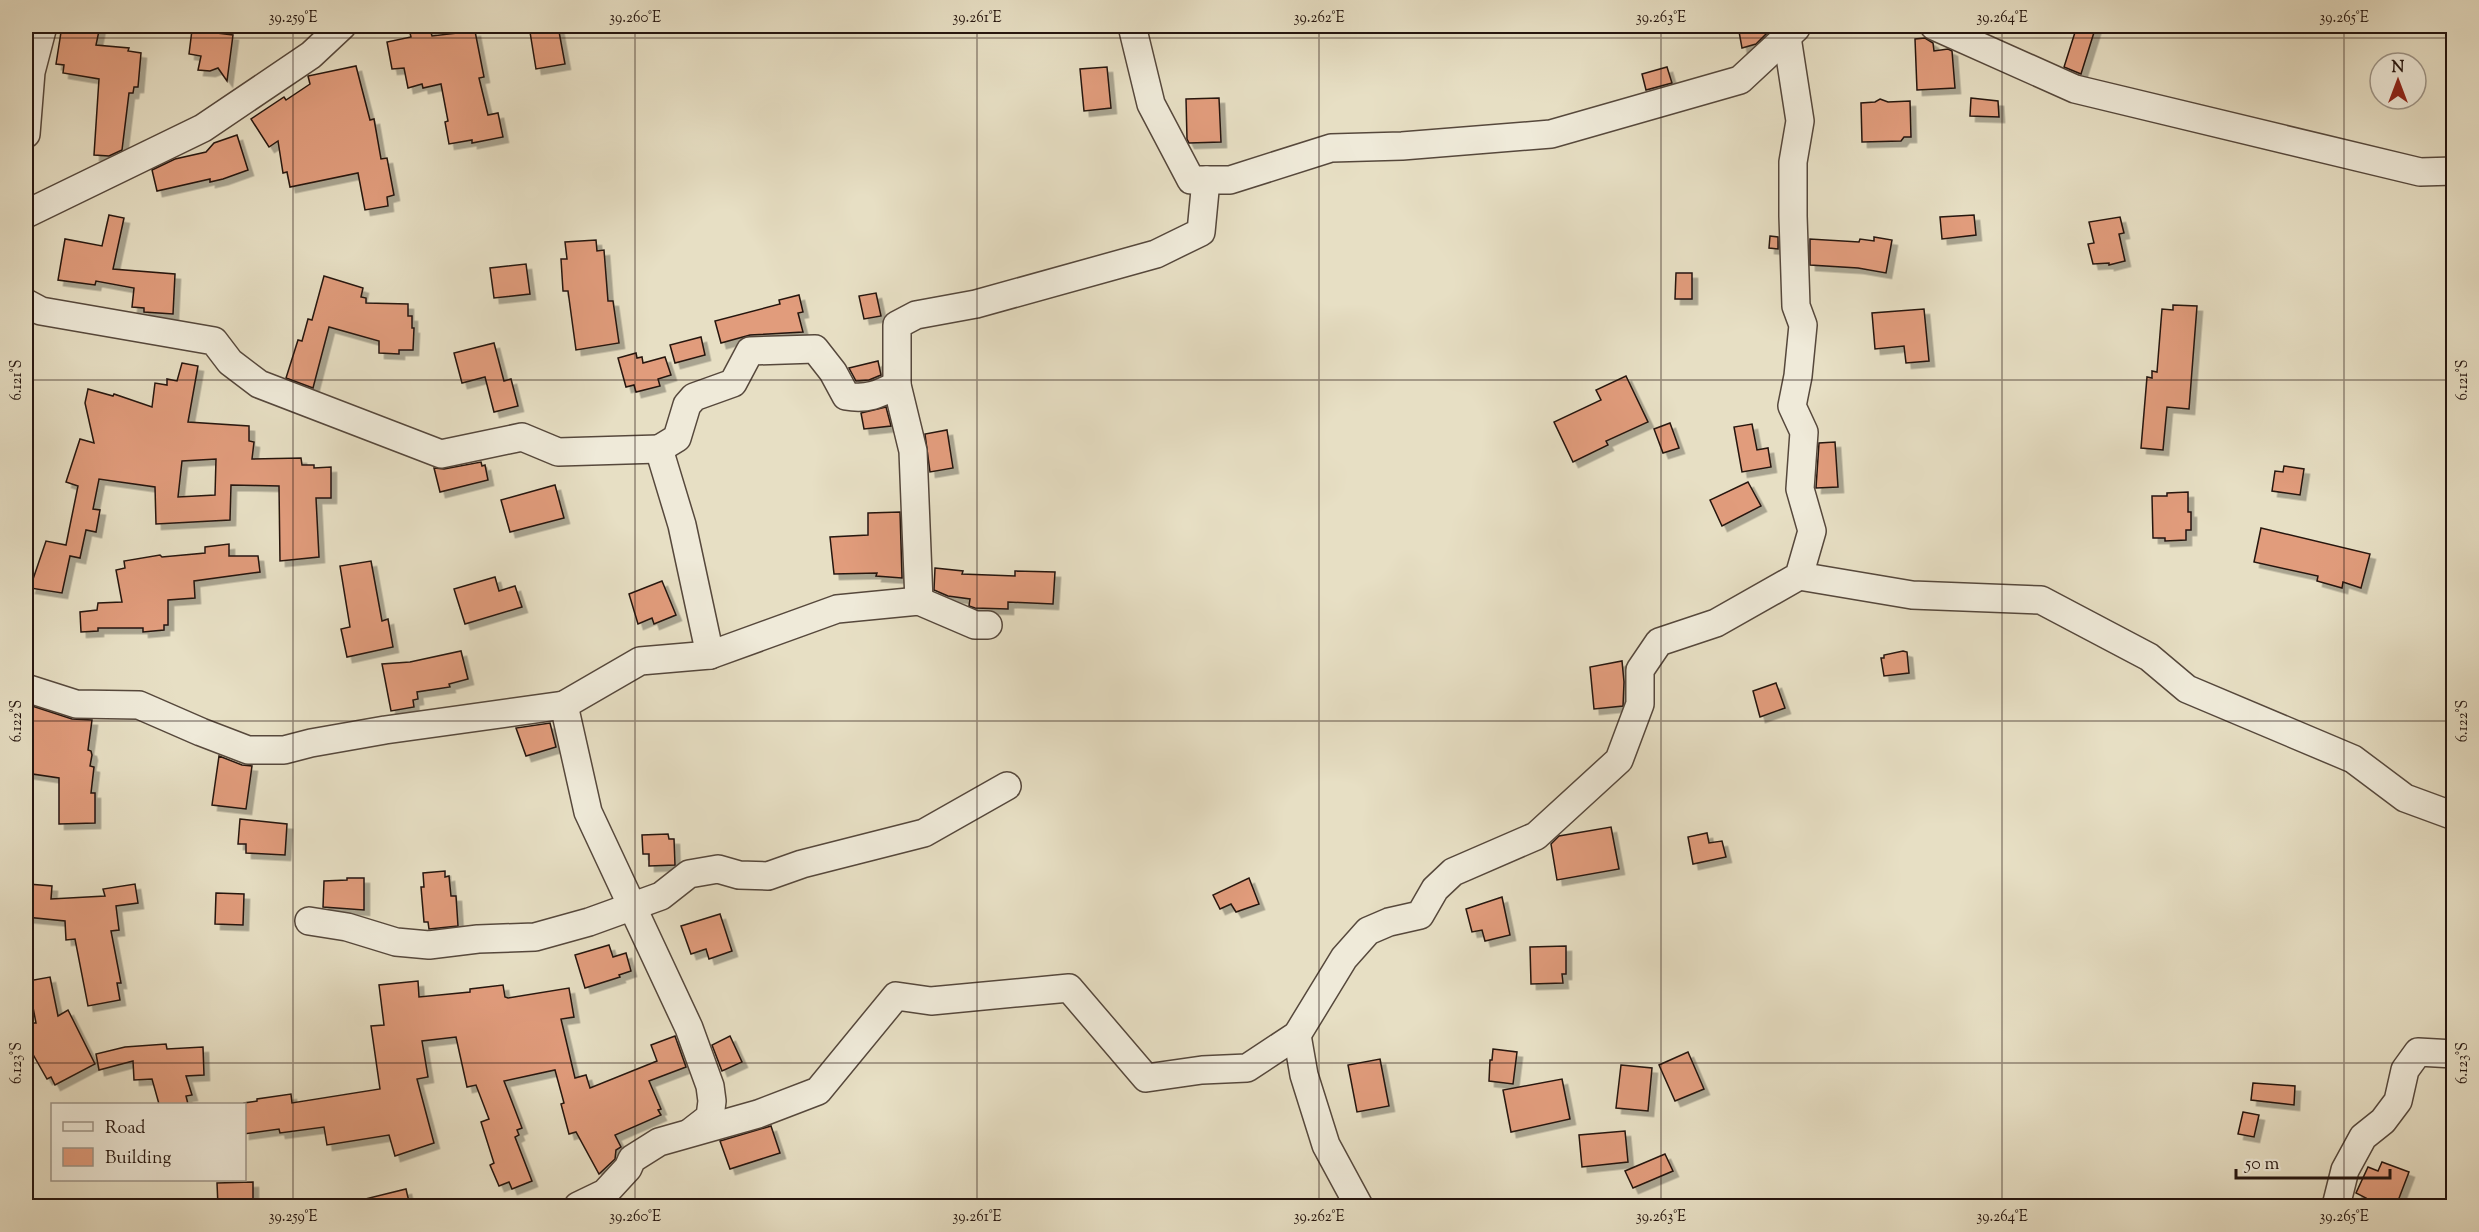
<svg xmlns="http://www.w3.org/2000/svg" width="2479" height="1232" font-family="'Sorts Mill Goudy',serif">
  <defs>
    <filter id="shadow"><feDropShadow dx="5.5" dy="5.5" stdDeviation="0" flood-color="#0004"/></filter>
  </defs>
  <rect width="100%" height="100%" fill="#e7dfc4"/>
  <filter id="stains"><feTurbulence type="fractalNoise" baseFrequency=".00333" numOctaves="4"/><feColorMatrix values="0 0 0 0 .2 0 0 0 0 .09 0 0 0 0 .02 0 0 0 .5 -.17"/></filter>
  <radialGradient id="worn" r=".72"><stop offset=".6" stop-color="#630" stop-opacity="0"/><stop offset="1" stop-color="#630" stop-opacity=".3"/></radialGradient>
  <g fill="#e19c7c" stroke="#25150f" stroke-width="1.5" fill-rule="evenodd" filter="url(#shadow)">
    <path d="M62 26H100L96 45 129 48 128 51 141 53 138 87H134L133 93H129L122 150 109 156 94 155 99 79 63 73 64 65 56 64Z"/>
    <path d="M532 26H558L565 64 536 69 530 32H533Z"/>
    <path d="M1738 26H1767L1769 31 1756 44 1742 48Z"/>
    <path d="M2077 26H2096L2081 74 2064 67Z"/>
    <path d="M430 29 432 36 475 31 484 77 479 78 488 115 498 113 503 137 472 143V140L449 144 445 122 448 121 441 84 423 88 422 84 408 88 404 68 392 69 387 42 411 37 410 33Z"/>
    <path d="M192 30 233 35 227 81 218 68 210 71 198 70 201 56 189 54Z"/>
    <path d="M1925 38 1933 43 1934 51 1948 49 1952 51 1955 88 1917 90 1915 39Z"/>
    <path d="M356 66 370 120 374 119 381 159 387 158 394 195 387 197 388 206 365 210 358 173 290 187 287 172 283 173 278 141 269 147 251 119 284 97 286 100 310 84 308 76Z"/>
    <path d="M1107 67 1111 108 1084 111 1080 69Z"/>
    <path d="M1667 67 1672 83 1646 90 1642 74Z"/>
    <path d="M1219 98 1221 142 1189 143 1187 139 1186 99Z"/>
    <path d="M1971 98 1998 101 1999 117 1970 116Z"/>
    <path d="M1880 99 1888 102 1910 101 1911 137H1904L1901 141 1862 142 1861 103 1875 102Z"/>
    <path d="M237 135 248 170 223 179 210 182V179L157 191 152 170 175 159 206 152 214 143Z"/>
    <path d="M109 215 124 218 113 269 175 274 173 314 144 312V308L132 307 134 288 96 281 95 285 58 280 65 239 102 246Z"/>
    <path d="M1974 215 1976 235 1942 239 1940 217Z"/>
    <path d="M2120 217 2124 233 2119 234 2125 261 2109 265V263L2093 264 2088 244 2094 243 2089 222Z"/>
    <path d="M1770 236 1778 237V249L1769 248Z"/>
    <path d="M1874 237 1892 240 1886 273 1858 268 1810 265V239L1859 242 1860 239 1874 241Z"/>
    <path d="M596 240 597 251 604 250 608 301H613L619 343 576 350 568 291H563L561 259H567L565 242Z"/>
    <path d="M526 264 530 294 494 298 490 268Z"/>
    <path d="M1676 273H1692V299H1675Z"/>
    <path d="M324 276 363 288 361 297 366 298V303L408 304V316H412V328H414L413 350H399V354L379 353V341L329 327 313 388 286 378 298 340 302 341 308 319 312 320Z"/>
    <path d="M876 293 881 316 864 319 859 296Z"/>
    <path d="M799 295 803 312 798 313 803 332 750 335 721 343 715 321 780 304 779 300Z"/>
    <path d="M2173 305 2197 306 2189 409 2167 407 2163 450 2141 448 2147 377 2152 378V371L2157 372 2162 309 2173 310Z"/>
    <path d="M1924 309 1929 361 1906 363 1904 346 1875 349 1872 313Z"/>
    <path d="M701 337 705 355 675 363 670 345Z"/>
    <path d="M494 343 504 381 511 379 518 406 494 412 485 377 462 383 454 353Z"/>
    <path d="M636 353 637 358 642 357 643 363 665 357 671 375 658 379 660 386 636 392 634 385 626 387 618 358Z"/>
    <path d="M878 361 881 375 869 380 856 381 849 368Z"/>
    <path d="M182 363 198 366 188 422 249 426V441L254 442 252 459 301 458 302 465H314V468L331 467V498H316L319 557 280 561 279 486 231 485 230 520 156 524 155 487 99 479 93 509 100 510 96 532 86 530 80 558 70 556 62 593 30 588 46 541 66 545 78 486 66 482 80 439 94 443 85 403 88 389 113 396 114 394 152 407 155 383 167 385V379L177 381ZM216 459 215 495 178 497 182 461Z"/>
    <path d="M1626 376 1648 422 1606 441 1608 445 1573 462 1554 422 1601 400 1596 390Z"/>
    <path d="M886 407 891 426 864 429 861 413Z"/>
    <path d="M1670 423 1679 448 1663 453 1654 429Z"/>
    <path d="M1752 424 1757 450 1768 448 1771 467 1742 472 1734 427Z"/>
    <path d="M947 430 953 468 930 472 925 434Z"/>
    <path d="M1835 442 1838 487 1816 488 1819 443Z"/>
    <path d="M481 462 482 466 485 465 488 480 440 492 434 468 444 469Z"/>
    <path d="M2284 466 2304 469 2300 495 2272 491 2275 471 2283 472Z"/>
    <path d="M1748 482 1761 506 1722 526 1710 500Z"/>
    <path d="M555 485 564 518 510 532 501 500Z"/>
    <path d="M2188 492V512H2191V530H2186V540L2165 541V538H2153L2152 496H2167V493Z"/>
    <path d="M900 512 902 578 876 576 877 573 834 574 830 537 868 535V513Z"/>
    <path d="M2261 528 2370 554 2361 588 2343 582 2342 588 2317 581 2318 576 2254 562Z"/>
    <path d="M229 544V556H258L260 572 194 581 195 598 168 600V625H164V630L143 632V628H98V631L81 632 80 612 97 610 98 603 122 602 116 570 125 568 124 561 160 555 162 557 205 553V547Z"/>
    <path d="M371 561 382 621 388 619 393 647 347 657 341 629 350 627 340 566Z"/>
    <path d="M935 568 963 571 962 574 1015 576V571L1055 572 1053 604 1008 602V609L975 608 969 606 970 599 948 596 934 590Z"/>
    <path d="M495 577 499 591 515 586 522 607 465 624 454 589Z"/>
    <path d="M662 581 676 615 654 624 652 618 638 624 629 594Z"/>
    <path d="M461 651 468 679 449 684 450 687 417 692 418 699 413 700 414 707 391 711 382 664 410 662Z"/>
    <path d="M1903 651 1907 652 1909 673 1884 676 1881 658H1884V655Z"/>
    <path d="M1622 661 1624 682 1623 706 1594 709 1590 667Z"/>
    <path d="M1776 683 1785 708 1760 717 1753 691Z"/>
    <path d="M26 704 72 719 92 720 88 750 91 751 92 755 90 766 94 767 91 793H95V823L59 824V778L26 773Z"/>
    <path d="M550 723 556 747 526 756 516 728Z"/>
    <path d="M219 756 242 765 252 766 246 809 212 805Z"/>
    <path d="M240 819 287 824 285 855 246 853V844H238Z"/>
    <path d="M1611 827 1619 869 1557 880 1551 844 1559 836Z"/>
    <path d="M1707 833 1709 843 1722 841 1726 857 1693 864 1688 837Z"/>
    <path d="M668 834 669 839H674L675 865 649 866V854H643L642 835Z"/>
    <path d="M445 871V877L449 876 451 896H456L458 926 429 929 428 922H424L421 887H424L423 873Z"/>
    <path d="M347 878H364V910L323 907 324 881 347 880Z"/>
    <path d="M1249 878 1259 904 1236 912 1231 904 1220 909 1213 895Z"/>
    <path d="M28 884 52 886 51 899 105 896 103 889 135 884 138 903 116 906 119 930 111 931 121 983H117L120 1000 88 1006 75 939 66 940 65 921 26 917V886Z"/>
    <path d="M216 893 244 894 243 925 215 924Z"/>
    <path d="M1502 897 1510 935 1485 941 1482 930 1472 932 1466 909Z"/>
    <path d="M720 914 732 951 709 959 706 949 691 954 681 926Z"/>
    <path d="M609 945 613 957 626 953 631 971 619 975 620 977 585 988 575 955Z"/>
    <path d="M1566 946V974H1562L1563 983 1531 984 1530 947Z"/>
    <path d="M50 977 58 1016 68 1010 95 1064 55 1085 51 1077 47 1079 31 1051H26V1023H36L28 981Z"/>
    <path d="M418 981 419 997 470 992V989L503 985 505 997 508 998 569 988 574 1017 561 1019 575 1078 586 1075 590 1088 657 1061 651 1045 675 1036 686 1067 649 1081 661 1109 658 1110 661 1115 615 1135 621 1147 616 1150 615 1159 599 1174 576 1132 569 1134 561 1104 564 1103 555 1070 504 1081 522 1128 517 1130 519 1135 515 1137 532 1181 512 1189 509 1182 499 1186 490 1165 494 1163 481 1122 489 1119 476 1085 467 1087 456 1037 422 1041 428 1077 417 1079 434 1143 395 1156 389 1135 327 1145 324 1127 280 1133 279 1129 244 1134V1103L257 1101V1099L291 1094 292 1103 380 1089 371 1026 384 1025 379 985Z"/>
    <path d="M730 1036 742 1062 722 1071 712 1045Z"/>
    <path d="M166 1044 167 1049 203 1047 204 1075 186 1076 192 1095 186 1096 188 1104H159L152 1079 134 1080 133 1061 99 1070 96 1054 125 1047Z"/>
    <path d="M1493 1049 1517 1052 1513 1084 1489 1081 1490 1060H1492Z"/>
    <path d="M1688 1052 1704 1089 1675 1101 1659 1065Z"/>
    <path d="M1380 1059 1389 1106 1357 1112 1348 1065Z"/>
    <path d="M1621 1065 1652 1068 1648 1111 1616 1108Z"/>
    <path d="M1562 1079 1570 1119 1511 1132 1503 1090Z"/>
    <path d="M2253 1083 2295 1086 2294 1105 2251 1100Z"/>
    <path d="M2243 1112 2259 1115 2254 1137 2238 1134Z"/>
    <path d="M771 1126 780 1153 730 1169 720 1141Z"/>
    <path d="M1625 1131 1628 1162 1582 1167 1579 1135Z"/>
    <path d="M1665 1154 1673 1171 1633 1188 1625 1171Z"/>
    <path d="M2382 1162 2409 1172 2396 1206H2374L2364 1202 2366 1198 2356 1193 2368 1167 2378 1171Z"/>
    <path d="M253 1182V1206H218L217 1183Z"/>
    <path d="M406 1189 410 1206H361V1200Z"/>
  </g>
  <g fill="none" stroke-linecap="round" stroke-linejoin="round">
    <g stroke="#56483c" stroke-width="30">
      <g id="minor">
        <path d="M1132 26 1151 104 1191 180H1230L1331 148 1402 146 1551 134 1740 80 1796 28"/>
        <path d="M1934 26 2075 89 2420 172 2454 171"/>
        <path d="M26 134 31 72 43 26"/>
        <path d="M26 214 203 128 311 55 342 26"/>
        <path d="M26 303 41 311 214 341 230 362 259 384 441 454 522 437 558 452 659 449"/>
        <path d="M1799 576 1912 595 2041 600 2149 657 2187 689 2353 759 2405 798 2454 816"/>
        <path d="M919 601 913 451 897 385V325L916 315 976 304 1156 254 1201 232 1206 180"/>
        <path d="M710 655 682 525 659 449 677 438 687 405 694 397 733 383 750 351 815 349 833 372 846 396C867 400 879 394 897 385"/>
        <path d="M26 688 76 704 139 705 201 732 248 750H284L311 743 385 730 564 705 640 661 710 655 837 609 919 601 975 625H988"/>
        <path d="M564 705 588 812 689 1028 710 1086 712 1101 710 1117 692 1131"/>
        <path d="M309 921 347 927 396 942 429 945 478 939 535 937 589 922 661 896 689 874 718 869 739 875 768 876 802 864 924 833 1007 786"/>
        <path d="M1297 1035 1304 1075 1326 1145 1359 1206"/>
        <path d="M578 1206 605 1193 628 1168 632 1159 659 1142 758 1114 818 1091 896 996 931 1001 1069 988 1146 1078 1202 1070 1247 1068 1297 1035 1344 958 1368 931 1389 922 1420 915 1435 889 1453 872 1536 836 1619 760 1640 704V670L1659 642 1716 623 1799 576 1812 531 1800 489 1804 432 1792 406 1798 376 1803 325 1796 306 1793 216V162L1800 121 1787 37"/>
        <path d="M2336 1206 2345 1170 2363 1137 2383 1121 2398 1101 2405 1070 2418 1052 2454 1054"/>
      </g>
    </g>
    <use href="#minor" stroke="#efead9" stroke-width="27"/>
  </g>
  <path fill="none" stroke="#25150f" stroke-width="1.5" stroke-opacity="0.45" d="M293 26V1206M635 26V1206M977 26V1206M1319 26V1206M1661 26V1206M2002 26V1206M2344 26V1206M26 38H2454M26 380H2454M26 721H2454M26 1063H2454"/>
  <rect width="2479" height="1232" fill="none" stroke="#e7dfc4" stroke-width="66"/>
  <rect x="51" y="1103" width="195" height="78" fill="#efead9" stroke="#9e9588" stroke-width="1.5"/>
  <rect x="63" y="1122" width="30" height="9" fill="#efead9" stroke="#9e9588" stroke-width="1.5"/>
  <text x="105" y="1133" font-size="18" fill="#25150f">Road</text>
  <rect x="63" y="1148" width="30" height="18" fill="#e19c7c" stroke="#9e9588" stroke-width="1.5"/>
  <text x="105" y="1163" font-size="18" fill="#25150f">Building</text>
  <g transform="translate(2398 81)"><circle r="28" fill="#efead9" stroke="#9e9588" stroke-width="1.5"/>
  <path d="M0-4.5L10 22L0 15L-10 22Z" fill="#8f2418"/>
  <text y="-9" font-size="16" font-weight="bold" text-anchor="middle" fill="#25150f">N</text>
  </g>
  <path d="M2236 1169v9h154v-9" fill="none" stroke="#25150f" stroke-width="3"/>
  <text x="2245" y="1169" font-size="18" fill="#25150f" stroke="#efead9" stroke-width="4.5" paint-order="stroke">50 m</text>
  <rect x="33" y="33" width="2413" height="1166" fill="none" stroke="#25150f" stroke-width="2"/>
  <g font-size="15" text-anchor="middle" fill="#25150f">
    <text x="293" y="22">39.259°E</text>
    <text x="635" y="22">39.260°E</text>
    <text x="977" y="22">39.261°E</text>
    <text x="1319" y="22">39.262°E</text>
    <text x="1661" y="22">39.263°E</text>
    <text x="2002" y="22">39.264°E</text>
    <text x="2344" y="22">39.265°E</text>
    <text transform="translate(16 380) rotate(-90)" y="5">6.121°S</text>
    <text transform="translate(2462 380) rotate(-90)" y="5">6.121°S</text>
    <text transform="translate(16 721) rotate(-90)" y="5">6.122°S</text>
    <text transform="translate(2462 721) rotate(-90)" y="5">6.122°S</text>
    <text transform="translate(16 1063) rotate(-90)" y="5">6.123°S</text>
    <text transform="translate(2462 1063) rotate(-90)" y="5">6.123°S</text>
    <text x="293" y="1221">39.259°E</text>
    <text x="635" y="1221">39.260°E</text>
    <text x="977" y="1221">39.261°E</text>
    <text x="1319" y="1221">39.262°E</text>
    <text x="1661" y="1221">39.263°E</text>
    <text x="2002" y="1221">39.264°E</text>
    <text x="2344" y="1221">39.265°E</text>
  </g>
  <rect width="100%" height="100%" filter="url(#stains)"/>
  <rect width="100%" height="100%" fill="url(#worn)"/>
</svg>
